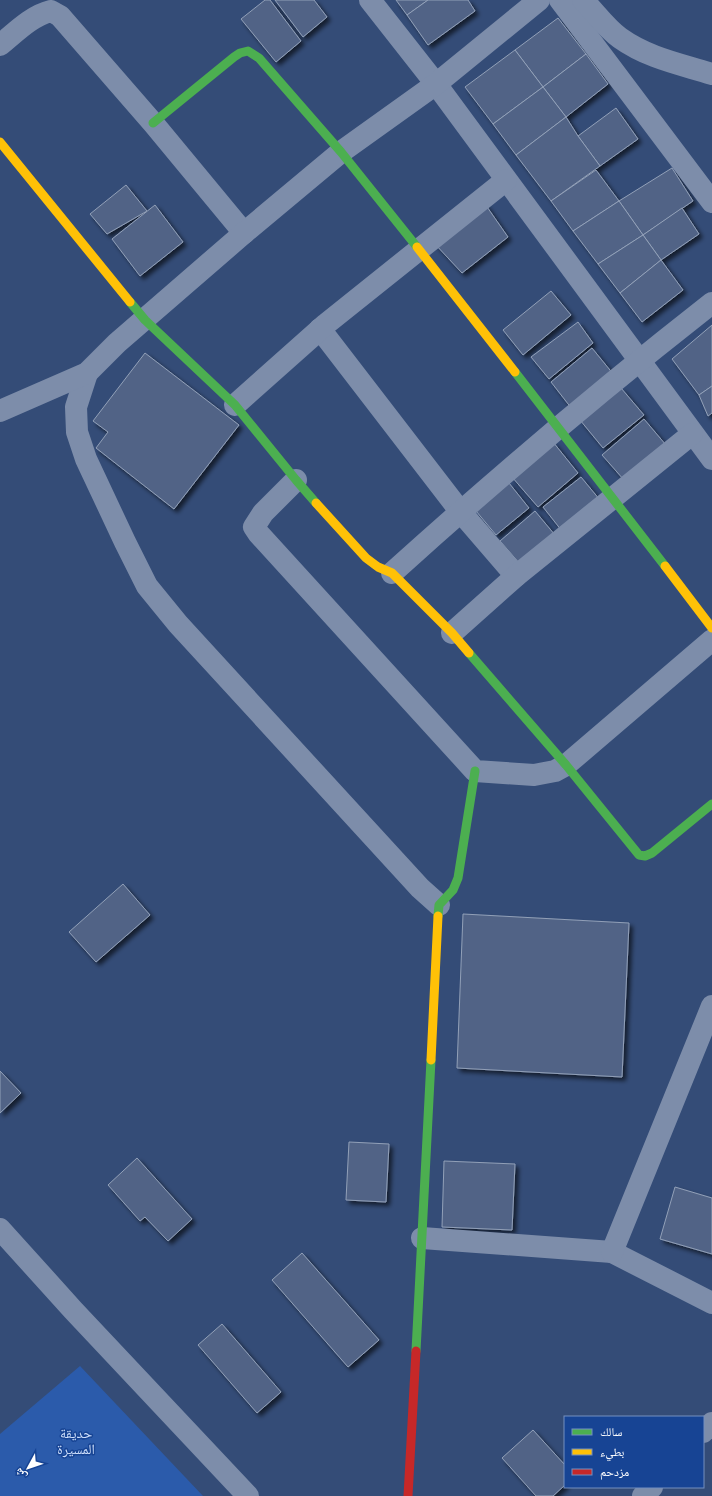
<svg xmlns="http://www.w3.org/2000/svg" width="712" height="1496" font-family="'PT Sans Narrow','Noto Naskh Arabic',sans-serif">
  <defs>
    <filter id="shadow"><feDropShadow dx="3.5" dy="3.5" stdDeviation="2" flood-color="#0009"/></filter>
  </defs>
  <rect width="100%" height="100%" fill="#344c77"/>
  <path fill="#2b5bab" d="M80 1366 203 1496H0V1434Z"/>
  <g fill="#516486" stroke="#92a0b8" filter="url(#shadow)">
    <path d="M265 0H270L301 41 276 62 241 19Z"/>
    <path d="M275 0H314L327 17 303 37Z"/>
    <path d="M396 0H428L407 15Z"/>
    <path d="M428 0H468L475 11 428 45 407 15Z"/>
    <path d="M558 18 586 54 543 87 515 50Z"/>
    <path d="M515 50 543 87 493 124 465 87Z"/>
    <path d="M586 54 608 84 566 117 543 87Z"/>
    <path d="M543 87 566 117 516 155 493 124Z"/>
    <path d="M616 108 638 139 600 166 578 136Z"/>
    <path d="M566 117 578 136 600 166 551 201 516 155Z"/>
    <path d="M672 168 693 201 643 235 619 201Z"/>
    <path d="M596 170 619 201 573 231 551 201Z"/>
    <path d="M126 185 147 211 107 234 90 214Z"/>
    <path d="M619 201 643 235 598 264 573 231Z"/>
    <path d="M485 204 508 237 462 273 435 244Z"/>
    <path d="M155 205 183 242 140 276 112 239Z"/>
    <path d="M682 208 699 234 661 260 643 235Z"/>
    <path d="M643 235 661 260 620 293 598 264Z"/>
    <path d="M661 260 683 290 642 322 620 293Z"/>
    <path d="M551 291 571 315 523 355 503 330Z"/>
    <path d="M578 322 593 343 549 379 531 357Z"/>
    <path d="M712 325V386L699 395 672 359Z"/>
    <path d="M592 348 614 375 572 409 551 382Z"/>
    <path d="M145 353 239 425 174 509 96 448 108 432 93 421Z"/>
    <path d="M712 386V413L708 416 699 395Z"/>
    <path d="M621 388 644 415 603 448 580 420Z"/>
    <path d="M644 419 666 445 624 480 602 455Z"/>
    <path d="M553 442 578 473 538 507 512 477Z"/>
    <path d="M581 477 600 500 562 531 543 507Z"/>
    <path d="M509 483 529 508 496 535 476 511Z"/>
    <path d="M535 511 555 535 520 564 500 541Z"/>
    <path d="M123 884 150 915 96 962 69 932Z"/>
    <path d="M463 914 629 923 622 1077 457 1068Z"/>
    <path d="M0 1071 21 1093 0 1113Z"/>
    <path d="M349 1142 389 1144 386 1202 346 1200Z"/>
    <path d="M137 1158 192 1219 168 1241 145 1217 140 1221 108 1185Z"/>
    <path d="M444 1161 515 1164 512 1230 442 1227Z"/>
    <path d="M675 1187 712 1198V1254L660 1239Z"/>
    <path d="M302 1253 379 1340 348 1367 272 1280Z"/>
    <path d="M222 1324 281 1392 257 1413 198 1345Z"/>
    <path d="M533 1430 565 1465V1485L553 1496H536L502 1458Z"/>
  </g>
  <g fill="none" stroke-linecap="round" stroke-linejoin="round">
    <g stroke="#7d8daa" stroke-width="22">
      <path d="M370 0 436 84 712 459"/>
      <path d="M560 0 712 202"/>
      <path d="M583 0C595 12 606 28 620 38 648 58 680 64 712 74"/>
      <path d="M0 45C16 32 31 16 51 11L60 16 153 123 244 233"/>
      <path d="M320 329 460 511 516 576"/>
      <path d="M87 373 76 407 77 432 86 459 125 542 147 586 178 624 420 888 439 905"/>
      <path d="M235 405 326 324 506 180"/>
      <path d="M0 411 87 373 117 343 244 233 341 152 436 84 539 0"/>
      <path d="M296 480 263 513 254 527 258 533 475 771 534 775 555 771 566 765 712 640"/>
      <path d="M392 573C496 479 602 389 712 303"/>
      <path d="M452 633 516 576 692 434"/>
      <path d="M0 1229 73 1310 248 1496"/>
      <path d="M422 1238 612 1252 712 1303"/>
      <path d="M612 1252 712 1006"/>
      <path d="M703 1432 712 1423"/>
      <path d="M643 1496 652 1487"/>
    </g>
    <g stroke="#4caf50" stroke-width="9">
      <path d="M153 123 234 57 240 53 248 51 259 58 341 152 417 247"/>
      <path d="M130 302 145 320 235 405 296 480 316 503"/>
      <path d="M515 372 665 566"/>
      <path d="M469 653 566 765 639 855 645 856 652 853 712 804"/>
      <path d="M438 916 439 905 453 890 458 878 475 771"/>
      <path d="M416 1351 431 1060"/>
    </g>
    <g stroke="#ffc107" stroke-width="9">
      <path d="M0 142 130 302"/>
      <path d="M417 247 515 372"/>
      <path d="M316 503 366 558 378 567 392 573 452 633 469 653"/>
      <path d="M665 566 712 628"/>
      <path d="M431 1060 438 916"/>
    </g>
    <path stroke="#c62828" stroke-width="9" d="M408 1496 416 1351"/>
  </g>
  <g text-anchor="middle" stroke-width="3" stroke-linejoin="round" paint-order="stroke">
    <g font-size="14" fill="#cfe0fc" stroke="#174494">
      <text x="76" y="1438">حديقة<tspan x="76" dy="16">المسيرة</tspan></text>
    </g>
  </g>
  <rect x="564" y="1416" width="140" height="72" fill="#174494" stroke="#748fbf"/>
  <rect x="572" y="1429" width="20" height="6" fill="#4caf50" stroke="#748fbf"/>
  <text x="600" y="1436" font-size="12" fill="#ffffff">سالك</text>
  <rect x="572" y="1449" width="20" height="6" fill="#ffc107" stroke="#748fbf"/>
  <text x="600" y="1456" font-size="12" fill="#ffffff">بطيء</text>
  <rect x="572" y="1469" width="20" height="6" fill="#c62828" stroke="#748fbf"/>
  <text x="600" y="1476" font-size="12" fill="#ffffff">مزدحم</text>
  <g transform="translate(28 1468) rotate(230)" stroke="#174494" stroke-width="3" paint-order="stroke">
  <path d="M0-3L7 15L0 10L-7 15Z" fill="#ffffff"/>
  <text y="-6" font-size="11" font-weight="bold" text-anchor="middle" fill="#ffffff">ش</text>
  </g>
</svg>
